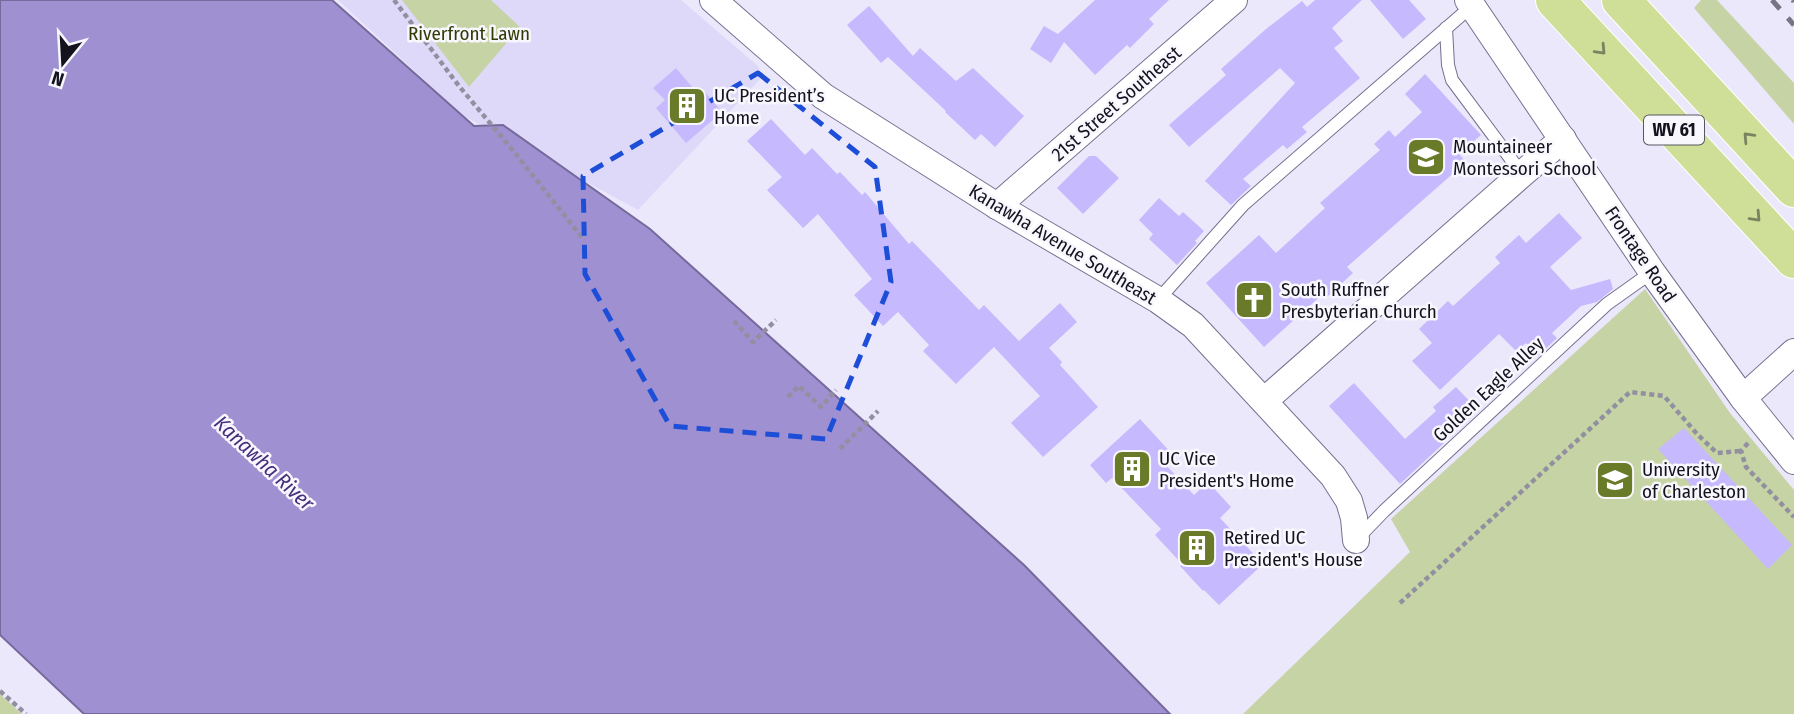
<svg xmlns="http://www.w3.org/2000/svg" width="1794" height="714" font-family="'Fira Sans Condensed',sans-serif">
  <rect width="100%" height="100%" fill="#ece8fc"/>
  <path fill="#dfd9f9" d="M338 0H681L758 66 762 77 638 210 462 115Z"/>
  <g fill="#c6d3a5">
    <path d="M402 0H491L520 27 469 87Z"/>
    <path d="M1701 0H1717L1794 83V124L1694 8Z"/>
    <path d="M1645 289 1730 413 1794 490V714H1243L1410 552 1391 519Z"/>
    <path d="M0 694 22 714H0Z"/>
  </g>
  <path fill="#9e90d1" stroke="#756a9b" stroke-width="2" d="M0 0H332L474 126 503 125 650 229 1024 565 1170 714H84L0 635Z"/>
  <g fill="#c7b9fd">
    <path d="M1095 0H1169L1149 19 1154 24 1130 48 1127 45 1095 75 1064 42 1051 63 1030 49 1044 26 1058 34Z"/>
    <path d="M1315 0H1362L1332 28 1343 41 1334 48 1360 78 1302 127 1307 132 1287 149 1283 145 1243 179 1251 186 1231 205 1205 181 1295 83 1280 68 1189 147 1169 125 1226 75 1221 69 1266 29 1302 1 1307 7Z"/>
    <path d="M1370 0H1409L1426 19 1403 39Z"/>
    <path d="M869 6 913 56 920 48 956 81 973 68 1024 116 995 147 981 134 975 140 945 112 946 111 888 57 881 63 847 25Z"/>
    <path d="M676 68 699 95 704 91 722 112 686 143 656 108 665 100 653 88Z"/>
    <path d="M1425 74 1481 135 1459 154 1466 162 1347 267 1353 273 1327 297 1324 293 1264 347 1206 283 1259 235 1276 253 1325 208 1320 203 1380 150 1374 144 1389 130 1395 137 1422 112 1405 94Z"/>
    <path d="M771 119 805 155 812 148 837 174 840 172 862 195 865 192 909 244 912 241 979 310 984 305 1019 341 1060 303 1077 322 1049 348 1062 362 1060 365 1098 407 1043 457 1011 423 1040 396 994 347 956 384 923 351 929 345 898 312 883 326 854 295 872 279 818 214 803 228 767 190 782 177 747 141Z"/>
    <path d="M1089 156H1096L1119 178 1083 214 1057 188Z"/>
    <path d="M1159 198 1179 216 1183 212 1204 231 1195 241 1197 243 1177 265 1149 239 1153 234 1139 220Z"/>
    <path d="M1559 213 1582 238 1550 267 1571 290 1610 279 1613 289 1597 302 1581 306 1552 333 1557 338 1538 356 1526 343 1516 351 1499 334 1440 390 1412 361 1432 343 1419 329 1448 301 1453 306 1500 263 1495 257 1519 235 1526 243Z"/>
    <path d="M1354 383 1405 439 1436 411 1433 407 1456 387 1476 408 1441 440 1444 443 1400 484 1329 406Z"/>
    <path d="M1140 419 1172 454 1164 463 1194 495 1208 482 1231 507 1220 518 1263 564 1219 605 1204 590 1203 591 1180 566 1182 564 1155 535 1161 529 1112 478 1106 483 1090 465Z"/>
    <path d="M1684 428 1792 545 1768 569 1658 449Z"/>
  </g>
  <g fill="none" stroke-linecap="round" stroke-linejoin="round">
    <g stroke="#76708e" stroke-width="14">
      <g id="lane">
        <path d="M1446 28 1448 65 1452 80 1522 174"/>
        <path d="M1158 300 1243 205 1473 5"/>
        <path d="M1357 539 1384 511 1607 304 1652 272"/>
      </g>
    </g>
    <g stroke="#76708e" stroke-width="28">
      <g id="street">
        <path d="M713 0 823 96 997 206 1158 300 1193 325 1333 476 1349 501 1354 518 1356 540"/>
        <path d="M1468 0 1652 272 1743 398 1794 461"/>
        <path d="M997 206 1234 0"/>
        <path d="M1743 398 1794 352"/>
        <path d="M1264 401 1522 174 1563 139"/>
      </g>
    </g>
    <g stroke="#fff" stroke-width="40">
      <g id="primary">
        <path d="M1555 0 1794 259"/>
        <path d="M1621 0 1794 188"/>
      </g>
    </g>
    <g stroke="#928fa0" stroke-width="4.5" stroke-dasharray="5 3.5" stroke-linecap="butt">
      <path d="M394 0 459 86 515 153 584 240"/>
      <path d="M734 321 753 342 776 320"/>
      <path d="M788 397 799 386 821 407 836 390"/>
      <path d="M1748 443 1741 451 1746 467 1794 517"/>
      <path d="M840 449 878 411"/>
      <path d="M1400 603 1630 392 1664 396 1698 435 1717 453 1741 451"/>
      <path d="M0 691 26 714"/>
    </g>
    <use href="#lane" stroke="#fff" stroke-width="12"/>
    <use href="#street" stroke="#fff" stroke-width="26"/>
    <use href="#primary" stroke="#cfdf98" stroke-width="38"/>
    <g stroke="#777483" stroke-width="5" stroke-dasharray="12 12" stroke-linecap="butt">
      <path d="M1772 0 1794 25"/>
      <path d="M1793 0 1794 2"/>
    </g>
  </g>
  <defs><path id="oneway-chevron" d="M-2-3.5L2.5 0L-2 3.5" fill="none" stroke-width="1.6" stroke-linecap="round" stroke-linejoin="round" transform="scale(1.75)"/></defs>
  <g stroke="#7b8361">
    <use href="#oneway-chevron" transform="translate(1601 50) rotate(47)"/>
    <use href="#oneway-chevron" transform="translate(1748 137) rotate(-133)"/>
    <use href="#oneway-chevron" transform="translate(1756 217) rotate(47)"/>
  </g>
  <path fill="none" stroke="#1d4ed8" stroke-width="5" stroke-dasharray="14 9" stroke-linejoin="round" d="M758 73 875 167 891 282 826 439 670 426 585 274 583 176Z"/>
  <defs>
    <g id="building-square" transform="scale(2.0125)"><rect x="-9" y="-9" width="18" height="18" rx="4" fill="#697a28" stroke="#f8f7fe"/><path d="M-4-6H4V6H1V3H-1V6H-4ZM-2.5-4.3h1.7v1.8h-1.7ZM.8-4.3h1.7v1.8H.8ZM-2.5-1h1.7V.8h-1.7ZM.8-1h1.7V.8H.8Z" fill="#fff"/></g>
    <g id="school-square" transform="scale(2.0125)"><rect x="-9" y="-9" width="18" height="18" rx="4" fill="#697a28" stroke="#f8f7fe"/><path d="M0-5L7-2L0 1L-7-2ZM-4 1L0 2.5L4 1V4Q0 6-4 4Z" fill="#fff"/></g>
    <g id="church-square" transform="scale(2.0125)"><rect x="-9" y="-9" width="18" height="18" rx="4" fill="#697a28" stroke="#f8f7fe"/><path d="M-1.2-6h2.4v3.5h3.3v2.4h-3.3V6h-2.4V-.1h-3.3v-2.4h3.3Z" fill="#fff"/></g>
    <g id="university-square" transform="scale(2.0125)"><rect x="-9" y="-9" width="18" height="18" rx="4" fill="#697a28" stroke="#f8f7fe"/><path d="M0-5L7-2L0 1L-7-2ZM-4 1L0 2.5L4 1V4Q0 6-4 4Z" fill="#fff"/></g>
  </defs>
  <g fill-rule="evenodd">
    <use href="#building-square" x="687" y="106"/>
    <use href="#school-square" x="1426" y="157"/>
    <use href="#church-square" x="1254" y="300"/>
    <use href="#building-square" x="1132" y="469"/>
    <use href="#university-square" x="1615" y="480"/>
    <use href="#building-square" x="1197" y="548"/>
  </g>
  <g text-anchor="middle" stroke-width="5" stroke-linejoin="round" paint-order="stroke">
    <rect fill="#f8f7fe" stroke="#585760" stroke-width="2" x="1644" y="115.5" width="60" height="29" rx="5"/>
    <g font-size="18" font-weight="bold" fill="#14121d">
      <text x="1674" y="136">WV 61</text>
    </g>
    <g font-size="19" fill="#313b04" stroke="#f8f7fe">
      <text x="469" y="40">Riverfront Lawn</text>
    </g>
    <g font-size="19" fill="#14121d" stroke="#f8f7fe" text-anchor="start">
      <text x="714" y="102">UC President’s<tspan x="714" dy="22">Home</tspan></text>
      <text x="1453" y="153">Mountaineer<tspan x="1453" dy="22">Montessori School</tspan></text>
      <text x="1281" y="296">South Ruffner<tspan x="1281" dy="22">Presbyterian Church</tspan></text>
      <text x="1159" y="465">UC Vice<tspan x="1159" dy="22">President's Home</tspan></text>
      <text x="1642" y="476">University<tspan x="1642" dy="22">of Charleston</tspan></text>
      <text x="1224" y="544">Retired UC<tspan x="1224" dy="22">President's House</tspan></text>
    </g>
    <g font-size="19" fill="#14121d" stroke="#f8f7fe">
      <text transform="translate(1116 103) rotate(-41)" y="7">21st Street Southeast</text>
      <text transform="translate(1063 244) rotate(31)" y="7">Kanawha Avenue Southeast</text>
      <text transform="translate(1641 254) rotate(56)" y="7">Frontage Road</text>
      <text transform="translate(1488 389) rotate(-43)" y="7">Golden Eagle Alley</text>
    </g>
    <g font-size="21" font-style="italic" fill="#462e7c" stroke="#f8f7fe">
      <text transform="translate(264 463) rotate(43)" y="7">Kanawha River</text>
    </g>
  </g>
  <g transform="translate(63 63) rotate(198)" stroke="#f8f7fe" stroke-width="5" paint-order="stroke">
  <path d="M0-5L12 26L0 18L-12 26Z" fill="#14121d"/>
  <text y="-10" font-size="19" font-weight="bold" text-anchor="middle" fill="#14121d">N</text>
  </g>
</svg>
